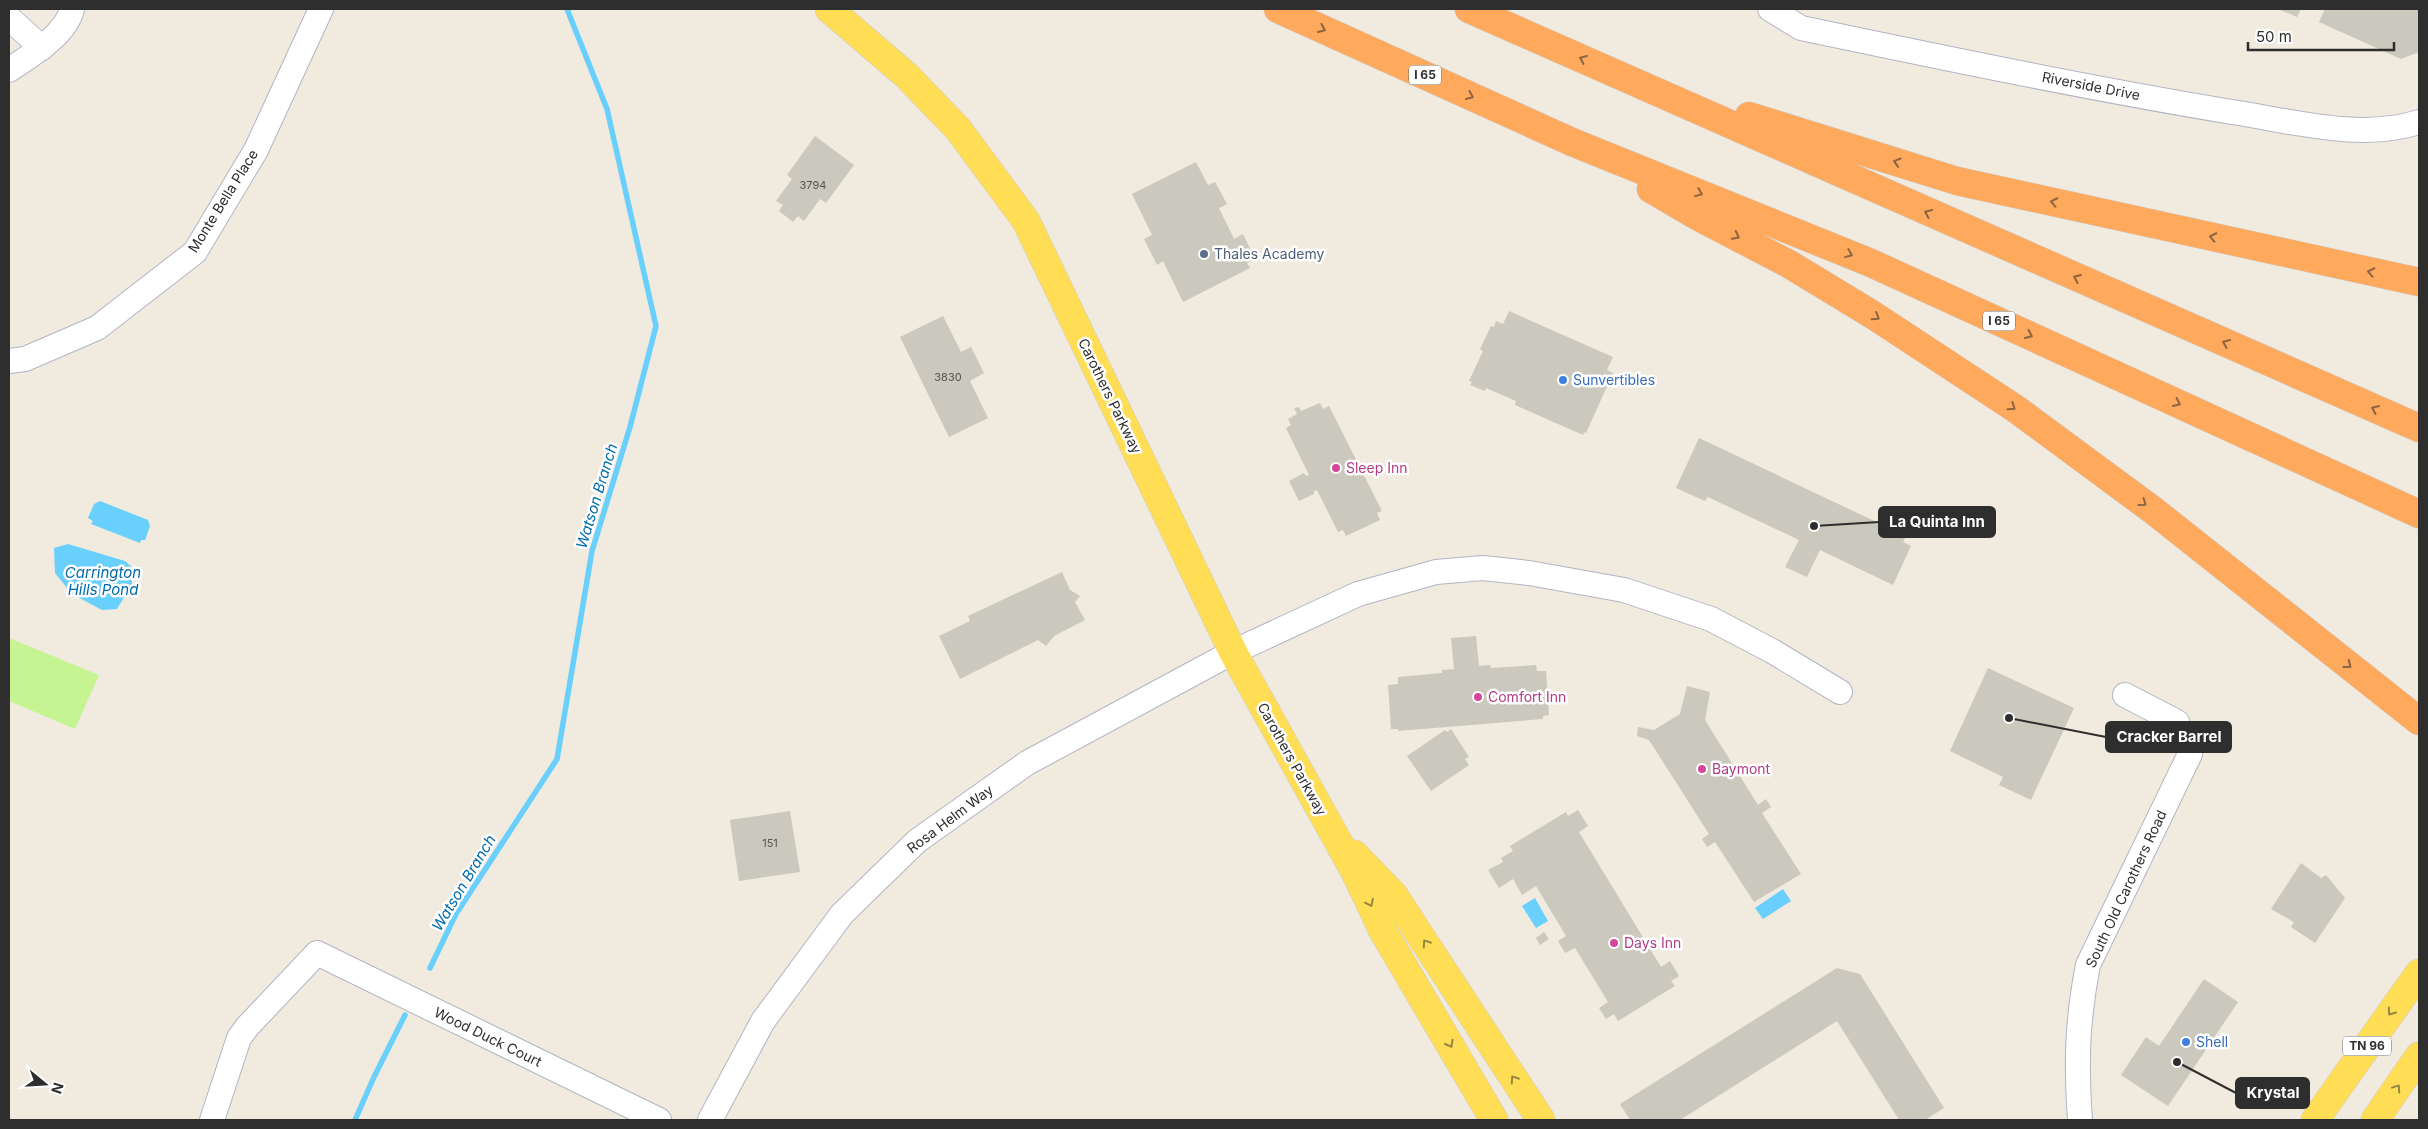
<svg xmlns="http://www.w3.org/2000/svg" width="2428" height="1129" font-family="Inter,sans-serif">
  <rect width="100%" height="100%" fill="#f0eadf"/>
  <path fill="#c6f492" d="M9 638 99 675 75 729 9 701Z"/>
  <g fill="#69cffc">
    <path d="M100 501 148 520 150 526 145 540H141L140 543 91 524 93 521 88 518 94 504Z"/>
    <path d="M68 544 125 561 132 567V584L117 609 102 610 72 594 55 573 54 548Z"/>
    <path d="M1783 889 1791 901 1763 919 1755 908Z"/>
    <path d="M1535 898 1548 921 1536 928 1522 906Z"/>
  </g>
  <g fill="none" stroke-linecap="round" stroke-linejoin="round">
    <g stroke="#69cffc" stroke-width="5.5">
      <path d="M430 968 456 914 557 759 592 551 630 427 656 326 607 109 567 9"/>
      <path d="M355 1120 374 1077 405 1015"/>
    </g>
  </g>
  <g fill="#cbc8bd">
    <path d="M2278 9H2301L2297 17Z"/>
    <path d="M2325 9H2419V52L2401 59 2319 22Z"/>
    <path d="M815 136 854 165 826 203 820 199 804 221 798 216 793 222 779 211 783 205 776 201 792 179 787 175Z"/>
    <path d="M1196 162 1208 185 1215 182 1227 204 1219 208 1234 239 1243 234 1255 259 1247 263 1250 268 1183 302 1163 261 1157 265 1144 239 1152 235 1132 194Z"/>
    <path d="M1509 311 1613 357 1607 370 1613 373 1586 433 1584 432 1583 435 1515 405 1516 401 1486 388 1485 391 1470 385 1472 382 1469 381 1483 351 1480 349 1491 326 1494 327 1496 321 1503 324Z"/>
    <path d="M943 316 961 352 971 347 984 373 970 381 988 418 949 437 900 337Z"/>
    <path d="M1320 403 1323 409 1329 406 1382 511 1377 513 1380 520 1346 536 1343 530 1338 532 1317 490 1314 491V494L1299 501 1289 481 1304 473 1306 476 1309 475 1286 428 1291 425 1288 419 1297 414 1294 408 1299 407 1301 411Z"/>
    <path d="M1699 438 1906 536 1903 542 1911 546 1893 585 1820 550 1807 577 1785 567 1799 540 1708 497 1705 501 1676 488Z"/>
    <path d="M1062 572 1070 590 1080 596 1075 602 1085 620 1054 636 1046 646 1038 640 960 679 939 636 970 621 968 616Z"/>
    <path d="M1476 636 1479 666 1490 665 1491 668 1536 665 1537 671H1546L1549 715 1543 716V719L1398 731V729H1391L1388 685 1398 684V677L1442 673V670L1454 669 1451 638Z"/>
    <path d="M1988 668 2074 708 2031 800 1999 785 2003 777 1950 751Z"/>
    <path d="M1687 686 1710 692 1705 720 1758 805 1766 799 1771 807 1762 813 1801 874 1754 902 1715 842 1707 847 1702 839 1709 834 1649 740 1637 736 1638 727 1654 730 1680 714Z"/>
    <path d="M1451 729 1469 757 1465 759 1469 765 1431 791 1407 756 1445 730 1447 732Z"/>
    <path d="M1578 810 1588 826 1579 832 1661 967 1670 961 1679 976 1671 981 1675 986 1618 1021 1614 1014 1606 1019 1599 1008 1608 1002 1575 948 1565 953 1558 941 1566 936 1536 886 1522 895 1513 879 1499 888 1488 870 1503 862 1501 858 1513 851 1510 846 1566 812 1568 816Z"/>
    <path d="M790 811 800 872 739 881 730 820Z"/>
    <path d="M2301 863 2321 878 2326 875 2345 898 2315 943 2291 927 2294 922 2271 909Z"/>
    <path d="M1544 932 1549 939 1540 945 1536 938Z"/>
    <path d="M1837 968 1860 974 1944 1108 1925 1120H1899L1837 1021 1680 1120H1630L1620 1104Z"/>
    <path d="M2204 979 2238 1002 2168 1106 2121 1075 2146 1037 2159 1046Z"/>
  </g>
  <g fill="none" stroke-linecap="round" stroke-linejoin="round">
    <g stroke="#b3b5c2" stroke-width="26">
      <g id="minor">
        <path d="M1770 9 1801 28C1944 58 2088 88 2232 112 2292 121 2360 141 2419 122"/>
        <path d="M9 18 42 48"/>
        <path d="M9 70C30 56 66 35 72 9"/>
        <path d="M9 361 25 359 97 328 195 252 256 150 321 9"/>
        <path d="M212 1120 239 1038 247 1027 317 953 659 1120"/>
        <path d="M710 1120 763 1021 842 914 917 841 1027 763 1233 652 1358 594 1436 572 1483 568 1529 573 1624 590 1711 619 1772 651 1840 692"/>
        <path d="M2080 1120C2076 1064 2077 1021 2088 965L2190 754 2177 722 2125 695"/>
      </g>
    </g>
    <g stroke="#cdcdcd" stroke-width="29">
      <g id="major">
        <path d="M829 9 907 76 958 129 1026 221 1233 652 1355 872 1384 933 1494 1120"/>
        <path d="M1354 854 1393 894 1541 1120"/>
        <path d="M2315 1120 2419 973"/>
        <path d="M2375 1120 2419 1056"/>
      </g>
    </g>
    <g stroke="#cdcdcd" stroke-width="29">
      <g id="highway">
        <path d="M1278 9 1572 142 1871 263 2419 514"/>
        <path d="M1469 9 2419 428"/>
        <path d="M1749 116 1957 181 2419 282"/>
        <path d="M1651 189 1697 216 1789 264 1873 315 2016 409 2154 511 2419 721"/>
      </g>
    </g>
    <use href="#minor" stroke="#fff" stroke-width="24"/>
    <use href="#major" stroke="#ffde56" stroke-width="28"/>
    <use href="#highway" stroke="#ffa95c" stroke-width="28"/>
  </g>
  <defs><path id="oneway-chevron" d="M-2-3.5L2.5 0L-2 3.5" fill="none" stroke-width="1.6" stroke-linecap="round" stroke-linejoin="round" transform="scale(1.25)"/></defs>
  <g stroke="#8c6543">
    <use href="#oneway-chevron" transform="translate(1322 29) rotate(24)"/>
    <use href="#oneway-chevron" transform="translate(1583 59) rotate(-156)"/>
    <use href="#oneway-chevron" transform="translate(1470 96) rotate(24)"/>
    <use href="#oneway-chevron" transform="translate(1897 162) rotate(-163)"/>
    <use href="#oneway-chevron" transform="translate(1699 193) rotate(22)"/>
    <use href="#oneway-chevron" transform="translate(2054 202) rotate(-168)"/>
    <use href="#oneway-chevron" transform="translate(1928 213) rotate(-156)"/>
    <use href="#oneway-chevron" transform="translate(1736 236) rotate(27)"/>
    <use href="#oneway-chevron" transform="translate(2213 237) rotate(-168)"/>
    <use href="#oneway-chevron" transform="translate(1849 254) rotate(22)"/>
    <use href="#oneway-chevron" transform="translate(2371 272) rotate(-168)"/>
    <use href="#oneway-chevron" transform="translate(2077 278) rotate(-156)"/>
    <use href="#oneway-chevron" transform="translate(1876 317) rotate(33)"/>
    <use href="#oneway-chevron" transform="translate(2029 335) rotate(25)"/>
    <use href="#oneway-chevron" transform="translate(2226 343) rotate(-156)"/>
    <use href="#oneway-chevron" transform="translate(2177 403) rotate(25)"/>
    <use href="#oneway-chevron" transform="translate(2012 407) rotate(34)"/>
    <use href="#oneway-chevron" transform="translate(2375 409) rotate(-156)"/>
    <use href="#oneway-chevron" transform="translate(2143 503) rotate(36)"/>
    <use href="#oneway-chevron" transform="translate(2348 665) rotate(38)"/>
  </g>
  <g stroke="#968642">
    <use href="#oneway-chevron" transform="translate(1370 903) rotate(64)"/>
    <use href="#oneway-chevron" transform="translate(1426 943) rotate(-123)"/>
    <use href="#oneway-chevron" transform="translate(2391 1012) rotate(125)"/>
    <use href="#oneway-chevron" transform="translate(1450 1044) rotate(60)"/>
    <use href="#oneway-chevron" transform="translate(1514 1079) rotate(-123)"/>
    <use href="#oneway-chevron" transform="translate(2397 1088) rotate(-56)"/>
  </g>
  <circle fill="#5c6f8a" stroke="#fff" stroke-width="2" cx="1204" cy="254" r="5"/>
  <g fill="#3f7fe0" stroke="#fff" stroke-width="2">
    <circle cx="1563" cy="380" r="5"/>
    <circle cx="2186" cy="1042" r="5"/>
  </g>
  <g fill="#d1479c" stroke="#fff" stroke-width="2">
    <circle cx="1336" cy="468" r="5"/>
    <circle cx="1478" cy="697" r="5"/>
    <circle cx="1702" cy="769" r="5"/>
    <circle cx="1614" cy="943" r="5"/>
  </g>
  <g text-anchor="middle" stroke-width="5" stroke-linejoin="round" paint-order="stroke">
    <g font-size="11" fill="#555452">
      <text x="813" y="189">3794</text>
      <text x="948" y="381">3830</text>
      <text x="770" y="847">151</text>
    </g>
    <g fill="#fff" stroke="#6d6d6d" stroke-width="1">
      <rect x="1409" y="65.5" width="32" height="19" rx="4"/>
      <rect x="1983" y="311.5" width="32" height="19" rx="4"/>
      <rect x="2343" y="1036.5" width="48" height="19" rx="4"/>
    </g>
    <g font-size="12" font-weight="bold" fill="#2e2e2e">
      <text x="1425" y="79">I 65</text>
      <text x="1999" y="325">I 65</text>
      <text x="2367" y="1050">TN 96</text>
    </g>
    <g font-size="14" fill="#2e2e2e" stroke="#fff">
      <text transform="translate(2091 86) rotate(11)" y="5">Riverside Drive</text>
      <text transform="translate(223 201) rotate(-58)" y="5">Monte Bella Place</text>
      <text transform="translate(1110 396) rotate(64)" y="5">Carothers Parkway</text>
      <text transform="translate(1292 759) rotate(61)" y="5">Carothers Parkway</text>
      <text transform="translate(950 819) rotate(-37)" y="5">Rosa Helm Way</text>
      <text transform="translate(2126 889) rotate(-65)" y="5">South Old Carothers Road</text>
      <text transform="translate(488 1037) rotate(26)" y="5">Wood Duck Court</text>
    </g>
    <g font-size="14" fill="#4e5e75" stroke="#fff" text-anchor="start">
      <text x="1214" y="259">Thales Academy</text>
    </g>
    <g font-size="14" fill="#366cbe" stroke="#fff" text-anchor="start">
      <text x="1573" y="385">Sunvertibles</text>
      <text x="2196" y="1047">Shell</text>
    </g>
    <g font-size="14" fill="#b23c85" stroke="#fff" text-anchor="start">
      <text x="1346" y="473">Sleep Inn</text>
      <text x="1488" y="702">Comfort Inn</text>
      <text x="1712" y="774">Baymont</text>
      <text x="1624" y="948">Days Inn</text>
    </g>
    <g font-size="15" font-style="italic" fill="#006cb0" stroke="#fff">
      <text transform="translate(597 496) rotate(-73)" y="5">Watson Branch</text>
      <text x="103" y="578">Carrington<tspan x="103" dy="17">Hills Pond</tspan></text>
      <text transform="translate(464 883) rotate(-59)" y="5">Watson Branch</text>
    </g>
  </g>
  <path fill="none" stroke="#2e2e2e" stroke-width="2" d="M1814 526L1879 522M2009 718L2106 737M2177 1062L2236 1093"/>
  <g fill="#2e2e2e" stroke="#fff" stroke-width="2">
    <circle cx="1814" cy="526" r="5"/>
    <circle cx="2009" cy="718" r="5"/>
    <circle cx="2177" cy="1062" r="5"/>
  </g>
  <g fill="#2e2e2e" stroke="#2e2e2e" stroke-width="2">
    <rect x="1879" y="507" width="116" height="30" rx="5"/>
    <rect x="2106" y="722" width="125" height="30" rx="5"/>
    <rect x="2236" y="1078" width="73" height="30" rx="5"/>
  </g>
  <g font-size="15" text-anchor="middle" font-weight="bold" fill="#fff">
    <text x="1937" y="527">La Quinta Inn</text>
    <text x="2169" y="742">Cracker Barrel</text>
    <text x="2273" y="1098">Krystal</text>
  </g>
  <rect width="2428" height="1129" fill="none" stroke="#2e2e2e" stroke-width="20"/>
  <g transform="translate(45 1084) rotate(108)" stroke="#ffffff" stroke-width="4" paint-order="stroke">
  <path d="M0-4L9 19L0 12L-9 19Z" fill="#2e2e2e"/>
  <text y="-8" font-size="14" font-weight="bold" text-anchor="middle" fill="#2e2e2e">N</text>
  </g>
  <path d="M2248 42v8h146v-8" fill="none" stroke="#2e2e2e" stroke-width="2.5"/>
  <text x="2256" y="42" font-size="15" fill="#2e2e2e" stroke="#ffffff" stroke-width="4" paint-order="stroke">50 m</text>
</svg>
